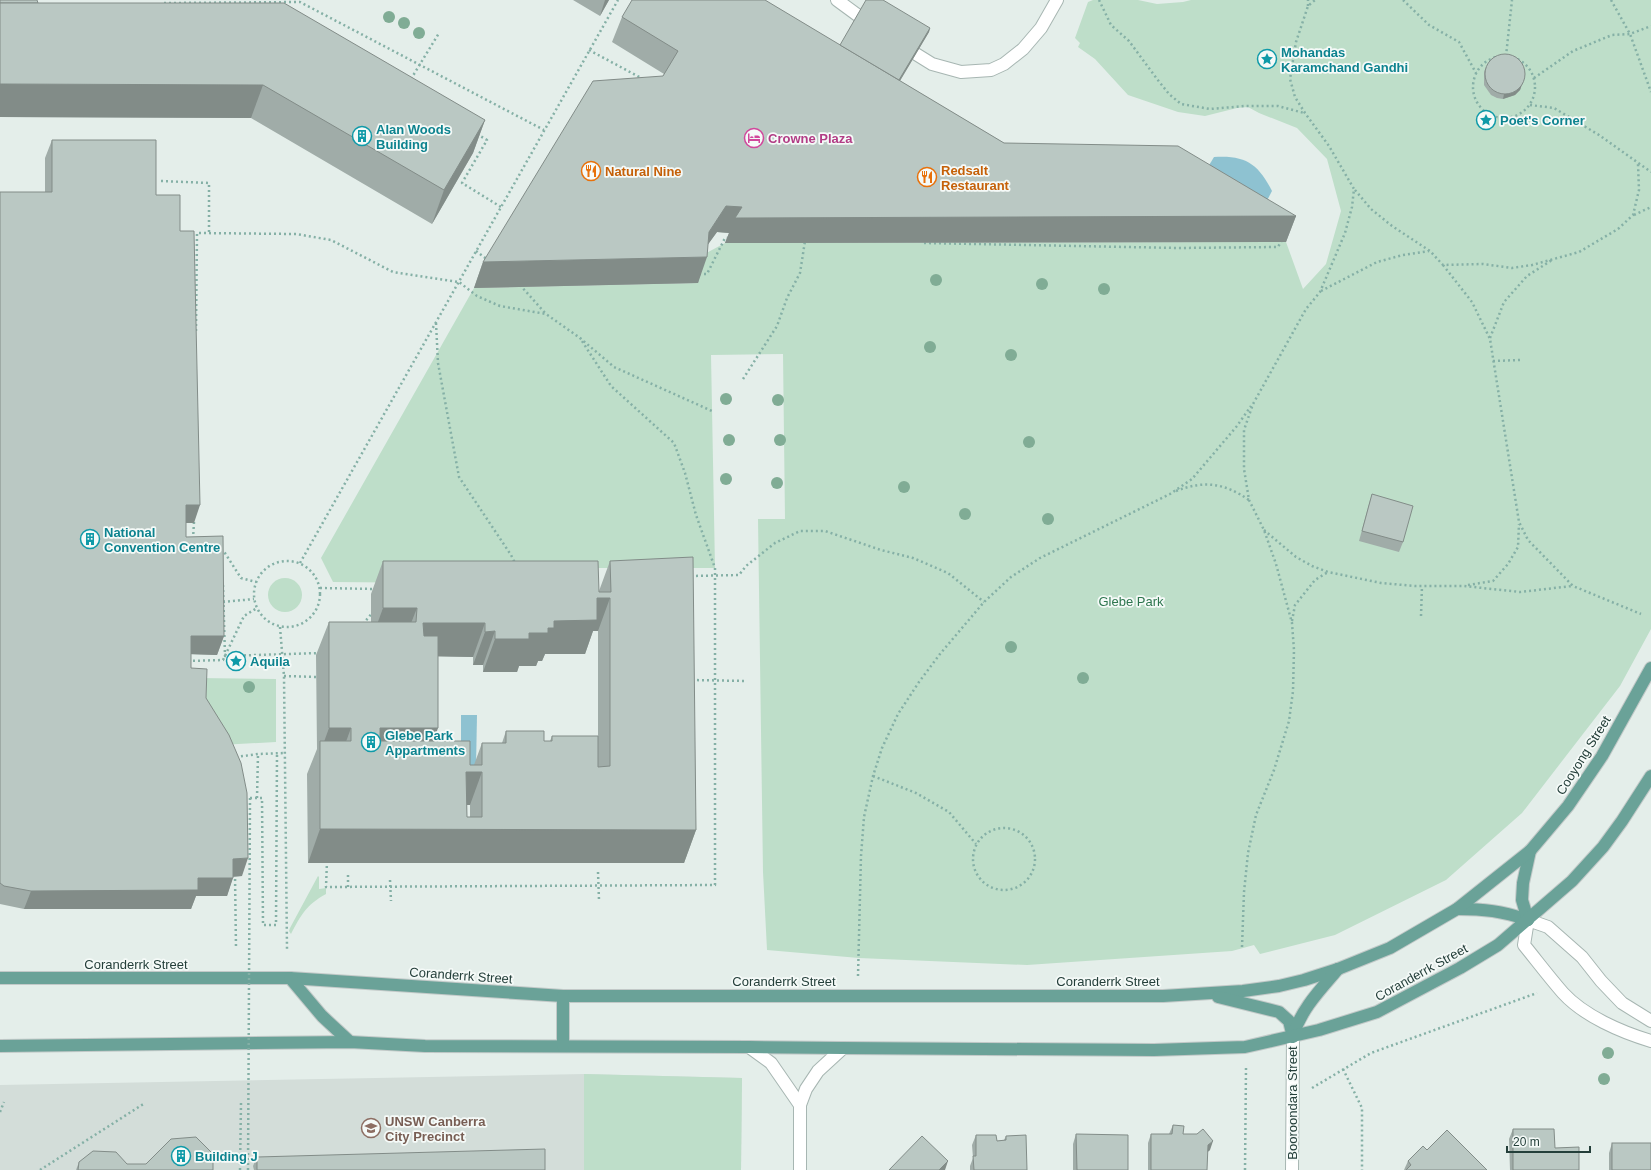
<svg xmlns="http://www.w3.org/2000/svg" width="1651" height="1170" font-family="Helvetica,sans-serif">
  <rect width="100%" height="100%" fill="#e4eeea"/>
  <path fill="#d3ddd9" d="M584 1074 742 1078 741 1170H0V1085Z"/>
  <g fill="#bedec9">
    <path d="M1093 0H1138L1157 4 1183 2 1191 0H1651V629L1620 686 1522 813 1446 880 1335 935 1260 954 1254 945 1232 951 1027 965 859 958 767 950 763 872 758 519H785L783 354 711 355 715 568H585L448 583 333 582 321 558 474 288 698 283 699 257 725 243 1286 242 1303 289 1326 264 1341 211 1327 159 1297 128 1259 113 1248 107 1237 108 1205 116 1178 112 1128 95 1095 59 1078 47 1080 43 1075 38 1088 2Z"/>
    <circle cx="285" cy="595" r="17"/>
    <path d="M198 678 276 679V742L220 745Z"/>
    <path d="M318 876 319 877V889L326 888V894C306 905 301 915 291 934L289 931 290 928Z"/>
    <path d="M584 1074 742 1078 741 1170H584Z"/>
  </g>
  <g fill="#8ec2d1">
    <path d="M1214 157C1246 155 1258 164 1272 191L1261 212 1202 177Z"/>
    <path d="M461 715H477L476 768H461Z"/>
  </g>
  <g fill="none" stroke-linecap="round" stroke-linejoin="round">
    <g stroke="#a7b6b2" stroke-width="14">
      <g id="minor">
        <path d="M837 0 871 25"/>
        <path d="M903 46 932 64 961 72 991 70 1004 64 1023 49 1041 28 1057 0"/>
        <path d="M1651 1021 1622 1003 1601 981 1582 957 1548 927 1528 920 1524 945C1537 961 1549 977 1563 993 1584 1016 1621 1032 1651 1041"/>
        <path d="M749 1047 771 1063 800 1105"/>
        <path d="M800 1170V1105L806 1089 818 1071 843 1048"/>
        <path d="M1292 1170 1293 1037"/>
      </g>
    </g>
    <g stroke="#c2c9c8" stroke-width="14">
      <g id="major">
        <path d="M1457 909C1484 909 1502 911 1528 920"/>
        <path d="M1528 920 1522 900 1523 883 1530 851"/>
        <path d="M0 978H290L563 996H1163L1243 991 1279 986 1304 980 1338 969 1390 948 1457 909 1530 851 1568 806 1602 756 1651 668"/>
        <path d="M290 978 322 1016 350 1042"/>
        <path d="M1218 997 1279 1012 1289 1021 1293 1037"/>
        <path d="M1293 1036C1301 1009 1321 989 1338 969"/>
        <path d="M0 1046 350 1042 425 1046 749 1047 843 1048 1154 1050 1245 1047 1319 1030 1377 1012 1460 968 1498 945 1572 881 1603 847 1622 821 1651 776"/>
        <path d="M563 1046V996"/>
      </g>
    </g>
    <g stroke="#85b0a6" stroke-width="2.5" stroke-dasharray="2 3" stroke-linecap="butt">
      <path d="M1099 0 1111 25 1129 41 1157 79 1169 94 1181 104 1210 109 1245 106H1278L1304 113"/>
      <path d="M1403 0 1429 25 1459 42 1476 73"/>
      <path d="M1611 0 1630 34 1651 92"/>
      <path d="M164 3 300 2 544 130"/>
      <path d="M1308 6V0"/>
      <path d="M589 50 643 79"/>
      <circle cx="1504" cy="87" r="31"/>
      <path d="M1506 56 1512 0"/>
      <path d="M1534 78 1573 51 1612 35 1630 34 1651 26"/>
      <path d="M411 79 439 33"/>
      <path d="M1530 105 1554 108 1599 135 1651 172"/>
      <path d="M477 134 487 140 462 183 501 207"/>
      <path d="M161 181 209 183V233"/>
      <path d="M1355 190 1371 209 1392 226 1430 251 1443 265 1483 264 1512 268 1532 265 1579 252 1618 229 1633 215 1639 190 1638 164"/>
      <path d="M1634 215 1651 207"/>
      <path d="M924 243 1178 248 1278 247 1282 240"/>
      <path d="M476 251 488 260"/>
      <path d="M1443 265 1472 302 1490 339 1519 522 1528 540 1573 586 1641 614"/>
      <path d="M699 274H707L725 238H731"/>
      <path d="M520 285 546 314"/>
      <path d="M1321 291 1377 262 1403 255 1429 251"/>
      <path d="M436 323 438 363 459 477 511 555 515 563"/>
      <path d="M196 331 197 233 296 234 331 240 393 272 459 282 477 296 500 306 546 314 580 338 614 367 712 411"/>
      <path d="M1490 338 1504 302 1527 276 1552 260"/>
      <path d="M1493 361 1520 360"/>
      <path d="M743 379 777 326 787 298 800 273 805 241"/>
      <path d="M1176 491C1205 480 1224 483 1249 500"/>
      <path d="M1264 530 1296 557 1312 566 1328 572 1381 583 1415 586H1464L1520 592 1572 586"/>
      <path d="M193 539 194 522"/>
      <path d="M221 550H223L241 578 256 582"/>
      <circle cx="287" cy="594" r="33"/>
      <path d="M300 563 618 0"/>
      <path d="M691 576 739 575 746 566 775 543 800 531H825L881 550 913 558 948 573 984 602"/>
      <path d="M223 585 225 656 320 653"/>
      <path d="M1468 585 1493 581 1508 564 1518 547 1519 524"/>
      <path d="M320 588 376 589"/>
      <path d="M223 602 254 599"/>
      <path d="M1421 616 1422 586"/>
      <path d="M1292 621 1295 605 1315 580 1328 572"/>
      <path d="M363 624 373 612"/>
      <path d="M280 627 284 676 287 949"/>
      <path d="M188 661 223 660 244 616 257 608"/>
      <path d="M284 676 318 677"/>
      <path d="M692 680 746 681"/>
      <path d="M236 757 258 754 285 753"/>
      <path d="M873 776 916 793 949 812 976 844"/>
      <path d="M250 798H262L263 925H276L277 754"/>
      <path d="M257 798 258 754"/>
      <circle cx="1004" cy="859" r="31"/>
      <path d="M327 861 326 887 715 885V568L696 515 685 473 674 443 611 386 580 338"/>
      <path d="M598 872 599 900"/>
      <path d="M235 874 236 948"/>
      <path d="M348 875V887"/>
      <path d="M390 880 391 901"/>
      <path d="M1242 947 1244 892 1248 853 1256 815 1274 770 1289 721 1293 691 1294 650 1292 623 1276 564 1264 530 1249 500 1244 469V430L1253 404 1306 309 1320 292 1345 233 1352 207 1354 189 1329 146 1305 113 1295 97 1290 79 1296 42 1308 6 1315 0"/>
      <path d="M858 976 861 856 864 817 873 776 882 748 898 714 919 682 940 654 984 602 1011 577 1040 558 1170 494 1192 479 1237 426 1251 406"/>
      <path d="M1343 1069 1362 1108V1170"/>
      <path d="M1312 1088 1371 1053 1537 993"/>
      <path d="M0 1112 4 1102"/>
      <path d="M40 1170 145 1103"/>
      <path d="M240 1170 241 1103"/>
      <path d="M1245 1170 1246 1068"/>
    </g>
    <use href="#minor" stroke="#fff" stroke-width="12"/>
    <use href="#major" stroke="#6aa298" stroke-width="12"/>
    <path stroke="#85b0a6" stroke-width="2.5" stroke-dasharray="2 3" stroke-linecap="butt" d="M248 1170 250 798"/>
  </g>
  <g fill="#80ac95">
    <circle cx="389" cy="17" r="6"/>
    <circle cx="404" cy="23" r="6"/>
    <circle cx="419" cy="33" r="6"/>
    <circle cx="936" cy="280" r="6"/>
    <circle cx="1042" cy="284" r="6"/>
    <circle cx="1104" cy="289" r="6"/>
    <circle cx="930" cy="347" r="6"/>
    <circle cx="1011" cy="355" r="6"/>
    <circle cx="726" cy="399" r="6"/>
    <circle cx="778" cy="400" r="6"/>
    <circle cx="729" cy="440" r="6"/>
    <circle cx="780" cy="440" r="6"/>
    <circle cx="1029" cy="442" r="6"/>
    <circle cx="726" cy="479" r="6"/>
    <circle cx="777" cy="483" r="6"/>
    <circle cx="904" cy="487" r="6"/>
    <circle cx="965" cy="514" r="6"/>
    <circle cx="1048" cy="519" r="6"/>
    <circle cx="1011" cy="647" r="6"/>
    <circle cx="1083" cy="678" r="6"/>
    <circle cx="249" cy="687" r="6"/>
    <circle cx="1608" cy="1053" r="6"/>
    <circle cx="1604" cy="1079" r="6"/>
  </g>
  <g fill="#a0aca8" fill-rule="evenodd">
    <path d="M0 0 38 3 485 120 473 153 432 224 251 118 0 117Z"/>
    <path d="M573 0H609L600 16Z"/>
    <path d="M622 17 840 45 930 28 929 32 900 81 1004 143 1296 216 1286 242 725 243 729 233 717 232 708 244 698 283 474 288 483 262 663 76 664 74 612 42Z"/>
    <path d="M1486 67 1524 79 1520 90 1515 95 1503 99 1497 98 1491 95 1484 85V72Z"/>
    <path d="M52 140 156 195 180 231 194 523H186V537L224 636 217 655 191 654V668L206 698 242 876 233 877 227 896H196L191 909H24L0 904V192H45V158Z"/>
    <path d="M1372 494 1403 542 1399 552 1359 541 1369 504Z"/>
    <path d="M383 561 599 591 610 561 696 830 684 863H308L307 774 317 749 316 655 329 622H371V594ZM593 631H598V736H552L550 741H544L506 731 502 743H482L474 765H470L434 741 438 656 473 657V665H483V672H517L519 666H536L538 661H542L545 654H585ZM467 805H470V817H467Z"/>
    <path d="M1173 1125 1183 1134 1210 1150 1207 1152V1170H1148V1143L1151 1134H1169Z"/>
    <path d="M1513 1129 1555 1148 1579 1170H1510L1509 1139Z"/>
    <path d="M1076 1134 1128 1170H1073V1144Z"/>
    <path d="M976 1135 997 1141 1004 1140 1006 1136 1027 1170H970V1166L973 1158 972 1145Z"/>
    <path d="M1612 1143 1651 1170H1609V1153Z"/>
    <path d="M1427 1150 1487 1170H1404L1408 1161Z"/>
    <path d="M257 1157 545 1170H254L253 1166Z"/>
    <path d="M79 1162 127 1164 213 1170H76Z"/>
  </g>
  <g fill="#828c88">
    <path d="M605 0H609L600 16Z"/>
    <path d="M930 28 929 32 886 104 888 99Z"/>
    <path d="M1524 79 1520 90 1515 95 1503 99 1504 94Z"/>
    <path d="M0 84 263 85 251 118 0 117Z"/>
    <path d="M485 120 473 153 432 224 444 190Z"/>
    <path d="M726 206 1296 216 1286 242 725 243 729 233 717 232 699 257 709 232Z"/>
    <path d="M707 257 698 283 474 288 483 262Z"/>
    <path d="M186 505H200L194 523H179Z"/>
    <path d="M597 598H610L598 631H593L585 654H545L542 661H538L536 666H519L517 672H483L495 639 548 628 554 621Z"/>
    <path d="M383 608H417L404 641H371Z"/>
    <path d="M423 623H485L473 657 411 656Z"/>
    <path d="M495 631 483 665H473L485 632Z"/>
    <path d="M191 636H224L217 655 185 654Z"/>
    <path d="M329 728H351L339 761 320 753Z"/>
    <path d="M380 728H438L426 762 368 761Z"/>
    <path d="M466 772H482L470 805H454Z"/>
    <path d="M320 829 696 830 684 863H308Z"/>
    <path d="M248 858 242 876 226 877 233 859Z"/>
    <path d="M198 878H233L227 896H196L191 909H24L31 891Z"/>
    <path d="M1213 1141 1210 1150 1204 1155 1208 1145Z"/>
    <path d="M948 1161 945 1170H939Z"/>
  </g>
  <g fill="#bac8c3" stroke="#828c88" fill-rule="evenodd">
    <path d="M0 0H37L38 3H0Z"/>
    <path d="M632 0H765L1004 143 1178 146 1296 216 735 218 742 207 726 206 709 232 707 257 483 262 593 81 663 76 678 51 622 17Z"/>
    <path d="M866 0H883L930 28 899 80 840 45Z"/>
    <path d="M0 3H284L485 120 444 190 263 85 0 84Z"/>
    <circle cx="1505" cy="74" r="20"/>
    <path d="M52 140H156V195H180V231H194L200 505H186V537L223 536 224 636H191V668L207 669 206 698 229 735 241 763 247 793 248 858 233 859V878H198V890L31 891 4 886 0 883V192H52Z"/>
    <path d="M1372 494 1413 506 1403 542 1362 531Z"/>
    <path d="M693 557 696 830 320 829V741H351V728H329V622H416L417 608H383V561H598L599 592H611L610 561ZM597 598H610V766L598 767V736H552V741H544V731H506V743H482V765H470V741H380V728H438V636H424L423 623H485V632L495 631V639H529V633H548V628H554V621L597 620ZM466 772H482V817H467Z"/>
    <path d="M1173 1125 1184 1126 1183 1134H1197L1203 1129 1213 1141 1208 1145 1207 1170H1151V1134H1172Z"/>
    <path d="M1513 1129H1554L1555 1148 1579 1147V1170H1513Z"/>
    <path d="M1447 1130 1487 1170H1406L1411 1165 1408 1161 1423 1146 1427 1150Z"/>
    <path d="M1076 1134 1128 1135V1170H1077Z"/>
    <path d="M976 1135H996L997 1141 1006 1140V1136L1026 1135 1027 1170H974L973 1156H976Z"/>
    <path d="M922 1136 948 1161 939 1170H889Z"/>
    <path d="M196 1137 213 1154V1170H78L79 1162 93 1151 116 1152 127 1164H146L171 1139Z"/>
    <rect x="1612" y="1143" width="39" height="27"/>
    <path d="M545 1149V1170H257V1157Z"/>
  </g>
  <defs>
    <g id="sight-ring" transform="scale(1)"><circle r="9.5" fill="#f5faf8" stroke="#0f9aa8" stroke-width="1.5"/><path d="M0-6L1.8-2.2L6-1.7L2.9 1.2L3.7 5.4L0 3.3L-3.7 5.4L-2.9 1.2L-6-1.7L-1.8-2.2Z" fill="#0f9aa8"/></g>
    <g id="building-ring" transform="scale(1)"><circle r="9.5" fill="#f5faf8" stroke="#0f9aa8" stroke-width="1.5"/><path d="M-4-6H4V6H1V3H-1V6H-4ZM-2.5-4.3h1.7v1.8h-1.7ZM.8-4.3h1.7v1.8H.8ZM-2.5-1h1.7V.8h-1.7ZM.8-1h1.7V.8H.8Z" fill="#0f9aa8"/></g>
    <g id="hotel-ring" transform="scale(1)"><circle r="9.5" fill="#f5faf8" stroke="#d1479c" stroke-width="1.5"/><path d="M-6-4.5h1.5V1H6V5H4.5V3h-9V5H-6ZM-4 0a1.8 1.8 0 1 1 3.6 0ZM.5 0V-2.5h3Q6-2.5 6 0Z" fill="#d1479c"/></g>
    <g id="restaurant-ring" transform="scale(1)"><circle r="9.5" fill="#f5faf8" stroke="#e8710a" stroke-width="1.5"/><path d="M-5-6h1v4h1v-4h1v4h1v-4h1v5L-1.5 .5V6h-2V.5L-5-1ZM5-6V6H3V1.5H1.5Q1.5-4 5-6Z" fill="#e8710a"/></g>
    <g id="university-ring" transform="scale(1)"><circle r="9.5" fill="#f5faf8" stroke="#8d6e63" stroke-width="1.5"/><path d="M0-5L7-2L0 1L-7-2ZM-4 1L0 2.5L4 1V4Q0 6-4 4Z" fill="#8d6e63"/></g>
  </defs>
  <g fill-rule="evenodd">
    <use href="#sight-ring" x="1267" y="59"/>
    <use href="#sight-ring" x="1486" y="120"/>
    <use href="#building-ring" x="362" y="136"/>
    <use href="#hotel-ring" x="754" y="138"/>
    <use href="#restaurant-ring" x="591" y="171"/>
    <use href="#restaurant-ring" x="927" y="177"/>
    <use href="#building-ring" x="90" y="539"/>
    <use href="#sight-ring" x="236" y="661"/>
    <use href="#building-ring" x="371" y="742"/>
    <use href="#university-ring" x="371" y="1128"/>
    <use href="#building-ring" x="181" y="1156"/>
  </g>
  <g text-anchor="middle" stroke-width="3.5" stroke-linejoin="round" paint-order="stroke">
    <g font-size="13" font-weight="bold" fill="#0d838f" stroke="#f5faf8" text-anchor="start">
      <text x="1281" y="57">Mohandas<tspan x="1281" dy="15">Karamchand Gandhi</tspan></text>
      <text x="1500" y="125">Poet's Corner</text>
      <text x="376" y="134">Alan Woods<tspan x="376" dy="15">Building</tspan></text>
      <text x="104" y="537">National<tspan x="104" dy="15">Convention Centre</tspan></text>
      <text x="250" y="666">Aquila</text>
      <text x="385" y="740">Glebe Park<tspan x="385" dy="15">Appartments</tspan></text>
      <text x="195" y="1161">Building J</text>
    </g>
    <g font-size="13" font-weight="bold" fill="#b23c85" stroke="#f5faf8" text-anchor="start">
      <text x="768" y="143">Crowne Plaza</text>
    </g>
    <g font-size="13" font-weight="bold" fill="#c56008" stroke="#f5faf8" text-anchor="start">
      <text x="941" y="175">Redsalt<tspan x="941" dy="15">Restaurant</tspan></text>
      <text x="605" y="176">Natural Nine</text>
    </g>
    <g font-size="13" fill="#2e764f" stroke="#f5faf8">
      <text x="1131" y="606">Glebe Park</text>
    </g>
    <g font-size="13" fill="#243f3a" stroke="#f5faf8">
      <text transform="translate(1583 755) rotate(-58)" y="5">Cooyong Street</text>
      <text x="136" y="969">Coranderrk Street</text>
      <text transform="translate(1421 972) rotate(-29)" y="5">Coranderrk Street</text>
      <text transform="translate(461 975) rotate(4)" y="5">Coranderrk Street</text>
      <text x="784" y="986">Coranderrk Street</text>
      <text x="1108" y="986">Coranderrk Street</text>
      <text transform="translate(1292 1103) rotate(-90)" y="5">Booroondara Street</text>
    </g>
    <g font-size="13" font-weight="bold" fill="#785e54" stroke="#f5faf8" text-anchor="start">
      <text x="385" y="1126">UNSW Canberra<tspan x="385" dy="15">City Precinct</tspan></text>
    </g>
  </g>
  <path d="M1507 1146v6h83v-6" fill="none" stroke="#243f3a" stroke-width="2"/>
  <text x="1513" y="1146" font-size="12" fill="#243f3a" stroke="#f5faf8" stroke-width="3" paint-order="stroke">20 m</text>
</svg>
